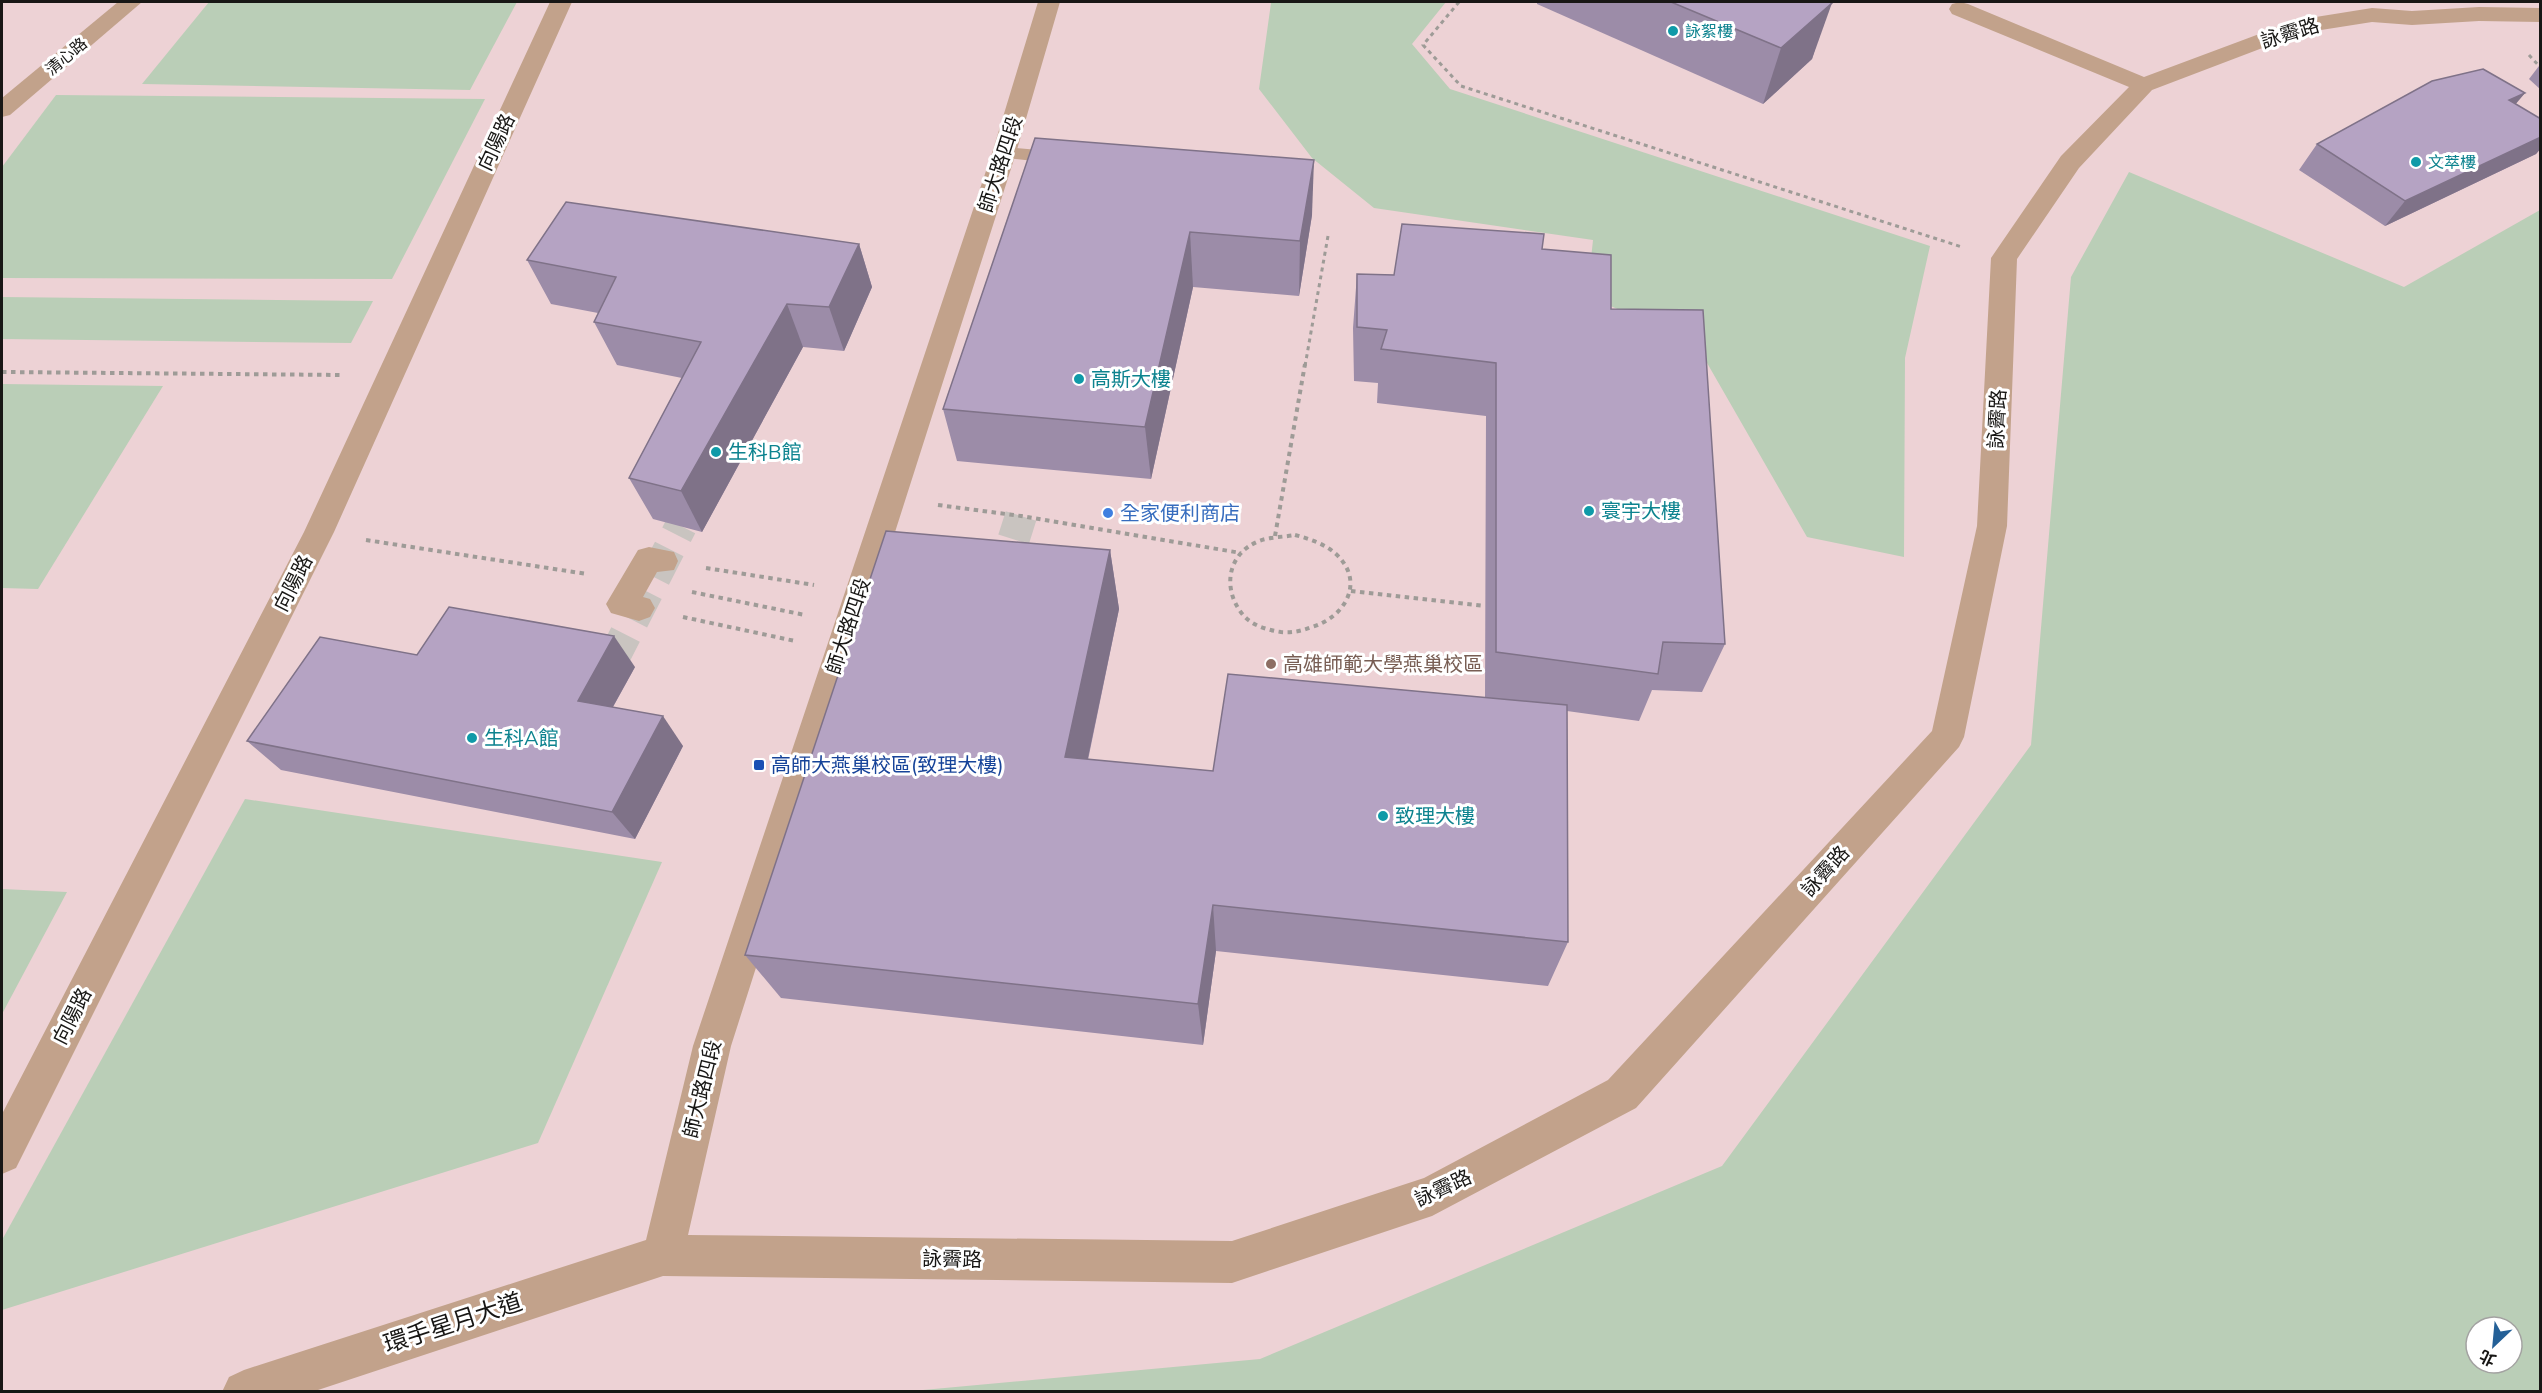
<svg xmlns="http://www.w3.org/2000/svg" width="2542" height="1393" font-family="'Nunito Sans','Noto Sans TC',sans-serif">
  <rect width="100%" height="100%" fill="#e8e3de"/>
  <path fill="#edd2d5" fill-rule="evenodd" d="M2 2H2540V1391L2 1392ZM2476 1327H2512V1363H2476Z"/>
  <g fill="#baceb7" fill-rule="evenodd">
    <path d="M209 2H517L470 90 142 84Z"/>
    <path d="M1258 2H1446L1412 44 1450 89 1930 246 1905 358 1904 557 1807 537 1695 342 1587 296 1593 240 1374 208 1312 158 1259 89 1271 3Z"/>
    <path d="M56 95 485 99 392 279 2 278V167Z"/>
    <path d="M2129 172 2404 287 2540 210V1391H912L1260 1359 1722 1166 2031 745 2071 277ZM2476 1327H2512V1363H2476Z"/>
    <path d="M2 297 373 301 351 343 2 339Z"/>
    <path d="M2 384 163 386 38 589 2 588Z"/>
    <path d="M245 799 662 862 538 1143 2 1310V1240Z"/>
    <path d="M2 889 67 892 2 1014Z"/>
  </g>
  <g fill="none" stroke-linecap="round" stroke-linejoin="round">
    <g stroke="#c9c4c0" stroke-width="32" stroke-dasharray="32 16" stroke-linecap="butt">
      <path d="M999 585 1021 516"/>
      <path d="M611 663 681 526"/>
    </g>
    <g stroke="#9e9b97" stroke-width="3" stroke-dasharray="4 4" stroke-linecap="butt">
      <path d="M1459 2 1423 45 1461 86 1962 247"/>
      <path d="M2529 55 2540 67"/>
      <path d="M1305 366 1328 236"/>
    </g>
    <g stroke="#9e9b97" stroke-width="4" stroke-dasharray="4.5 4.5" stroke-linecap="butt">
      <path d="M2 372 343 375"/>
      <path d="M938 505 1021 516 1241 553"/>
      <path d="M1295 535C1310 539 1325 544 1336 554 1366 582 1345 617 1312 627 1301 631 1293 633 1281 632 1268 630 1253 626 1244 616 1222 591 1226 554 1259 541 1269 537 1284 537 1295 535Z"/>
      <path d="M1275 536 1305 364"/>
      <path d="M366 540 587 574"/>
      <path d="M706 568 814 585"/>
      <path d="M1351 591 1485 606"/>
      <path d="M692 592 805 615"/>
      <path d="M683 617 795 641"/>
    </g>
    <path fill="#c2a28b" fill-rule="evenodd" d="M1004 147 1061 152 1067 154 1070 158 1067 162 1061 164 998 157 995 153 998 149Z"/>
    <g fill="#c2a28b" fill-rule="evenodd">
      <path d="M118 2H142L10 115 2 117V98Z"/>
      <path d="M550 2H572L334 532 16 1168 2 1174V1114L304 532Z"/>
      <path d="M1038 2H1060L1016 153 731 1046 688 1235 1232 1241 1424 1178 1608 1080 1932 731 1977 526 1991 258 2061 156 2129 87 1952 14 1949 9 1952 4 1960 2 1968 4 2144 77 2297 20 2372 8 2412 11 2479 7 2540 8V22L2479 21 2412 25 2372 22 2302 33 2152 90 2079 168 2017 259 2007 526 1964 737 1959 747 1636 1108 1432 1216 1232 1283 663 1276 312 1392H222L229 1377 244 1370 646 1240 693 1046 992 153Z"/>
      <path d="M649 547 674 552 678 561 674 570 657 572 643 597 650 599 655 608 650 617 639 621 611 613 606 604 638 550Z"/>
    </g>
  </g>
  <g fill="#9c8ca8">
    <path d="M1537 2H1829L1812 59 1763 104 1537 4Z"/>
    <path d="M2539 66H2541V90L2529 79Z"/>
    <path d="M2525 93 2515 104 2541 119V148L2536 154 2385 226 2299 170 2317 144Z"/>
    <path d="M1035 138 1312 215 1299 296 1193 287 1151 479 957 461 943 409Z"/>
    <path d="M859 244 872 287 844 351 803 347 702 532 653 519 629 478 682 378 617 365 594 322 598 313 551 304 527 260Z"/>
    <path d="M1542 249 1611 309 1725 644 1702 692 1652 690 1639 721 1567 711 1568 942 1548 986 1216 951 1203 1045 781 998 745 955 1110 550 1119 609 1088 760 1213 771 1485 698 1486 416 1377 403 1378 383 1354 381 1353 328 1357 274 1394 275Z"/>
    <path d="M417 655 635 667 613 707 683 746 635 839 281 770 247 741Z"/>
  </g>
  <g fill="#7f7288">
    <path d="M1832 3 1812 59 1763 104 1781 48Z"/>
    <path d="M2525 93 2504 118 2509 100Z"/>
    <path d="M2541 137V148L2536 154 2385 226 2405 201Z"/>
    <path d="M1314 160 1312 215 1299 296 1300 241Z"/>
    <path d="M1190 232 1193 287 1151 479 1145 427Z"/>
    <path d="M859 244 872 287 844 351 829 307Z"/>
    <path d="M787 304 803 347 702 532 681 491Z"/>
    <path d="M1110 550 1119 609 1077 810 1065 757Z"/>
    <path d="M614 636 635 667 600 730 578 701Z"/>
    <path d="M663 716 683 746 635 839 612 812Z"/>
    <path d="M1213 905 1216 951 1203 1045 1198 1004Z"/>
  </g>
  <g fill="#b5a3c3" stroke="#7f7288" stroke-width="1.5">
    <path d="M1671 2H1829L1832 3 1781 48Z"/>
    <path d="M2483 69 2525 93 2509 100 2541 119V137L2405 201 2317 144 2432 81Z"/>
    <path d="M1035 138 1314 160 1300 241 1190 232 1145 427 943 409Z"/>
    <path d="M566 202 859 244 829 307 787 304 681 491 629 478 701 342 594 322 616 277 527 260Z"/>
    <path d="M1402 224 1544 234 1542 249 1611 255V309L1703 310 1725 644 1663 642 1658 674 1496 652V363L1381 349 1387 330 1357 327V274L1394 275Z"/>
    <path d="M886 531 1110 550 1065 757 1213 771 1228 674 1567 705 1568 942 1213 905 1198 1004 745 955Z"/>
    <path d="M449 607 614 636 578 701 663 716 612 812 247 741 320 637 417 655Z"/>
  </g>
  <g fill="#0f9aa8" stroke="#fff" stroke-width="2">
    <circle cx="1673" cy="31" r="6"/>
    <circle cx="2416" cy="162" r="6"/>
    <circle cx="1079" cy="379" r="6"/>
    <circle cx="716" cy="452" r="6"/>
    <circle cx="1589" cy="511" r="6"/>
    <circle cx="472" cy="738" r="6"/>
    <circle cx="1383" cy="816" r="6"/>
  </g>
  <circle fill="#3f7fe0" stroke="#fff" stroke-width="2" cx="1108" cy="513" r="6"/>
  <circle fill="#8d6e63" stroke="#fff" stroke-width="2" cx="1271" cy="664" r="6"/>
  <rect fill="#1a4fb4" stroke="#fff" stroke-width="2" x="753" y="759" width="12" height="12" rx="3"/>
  <g text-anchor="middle" stroke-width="6" stroke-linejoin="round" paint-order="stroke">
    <g font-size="16" fill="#0d838f" stroke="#fff" text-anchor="start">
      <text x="1685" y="37">詠絮樓</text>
      <text x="2428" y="168">文萃樓</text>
    </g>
    <g font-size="16" fill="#181715" stroke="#fff">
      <text transform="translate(66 56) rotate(-40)" y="6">清心路</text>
    </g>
    <g font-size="20" fill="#181715" stroke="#fff">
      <text transform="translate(2290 33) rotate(-17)" y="7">詠霽路</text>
      <text transform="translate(496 142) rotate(-65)" y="7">向陽路</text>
      <text transform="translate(1000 164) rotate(-72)" y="7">師大路四段</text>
      <text transform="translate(1997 419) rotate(-87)" y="7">詠霽路</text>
      <text transform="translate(293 583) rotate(-63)" y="7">向陽路</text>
      <text transform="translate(848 626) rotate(-72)" y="7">師大路四段</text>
      <text transform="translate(1825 871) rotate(-48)" y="7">詠霽路</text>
      <text transform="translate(72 1016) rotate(-63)" y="7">向陽路</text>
      <text transform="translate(702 1089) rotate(-76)" y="7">師大路四段</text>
      <text transform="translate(1443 1188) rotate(-25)" y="7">詠霽路</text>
      <text transform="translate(952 1259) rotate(1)" y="7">詠霽路</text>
    </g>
    <g font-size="20" fill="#0d838f" stroke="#fff" text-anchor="start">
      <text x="1091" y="386">高斯大樓</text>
      <text x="728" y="459">生科B館</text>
      <text x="1601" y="518">寰宇大樓</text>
      <text x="484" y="745">生科A館</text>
      <text x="1395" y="823">致理大樓</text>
    </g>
    <g font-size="20" fill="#366cbe" stroke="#fff" text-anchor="start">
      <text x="1120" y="520">全家便利商店</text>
    </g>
    <g font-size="20" fill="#785e54" stroke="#fff" text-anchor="start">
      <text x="1283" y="671">高雄師範大學燕巢校區</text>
    </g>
    <g font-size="20" fill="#164399" stroke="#fff" text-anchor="start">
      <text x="771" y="772">高師大燕巢校區(致理大樓)</text>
    </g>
    <g font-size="24" fill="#181715" stroke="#fff">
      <text transform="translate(453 1323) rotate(-18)" y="8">環手星月大道</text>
    </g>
  </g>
  <rect width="2542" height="1393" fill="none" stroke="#181715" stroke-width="6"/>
  <g transform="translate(2494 1345) rotate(206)"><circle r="28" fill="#ffffff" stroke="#a3a2a1" stroke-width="1.5"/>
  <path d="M0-4.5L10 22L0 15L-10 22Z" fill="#246097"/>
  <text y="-9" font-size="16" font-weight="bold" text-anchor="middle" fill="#181715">北</text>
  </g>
</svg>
